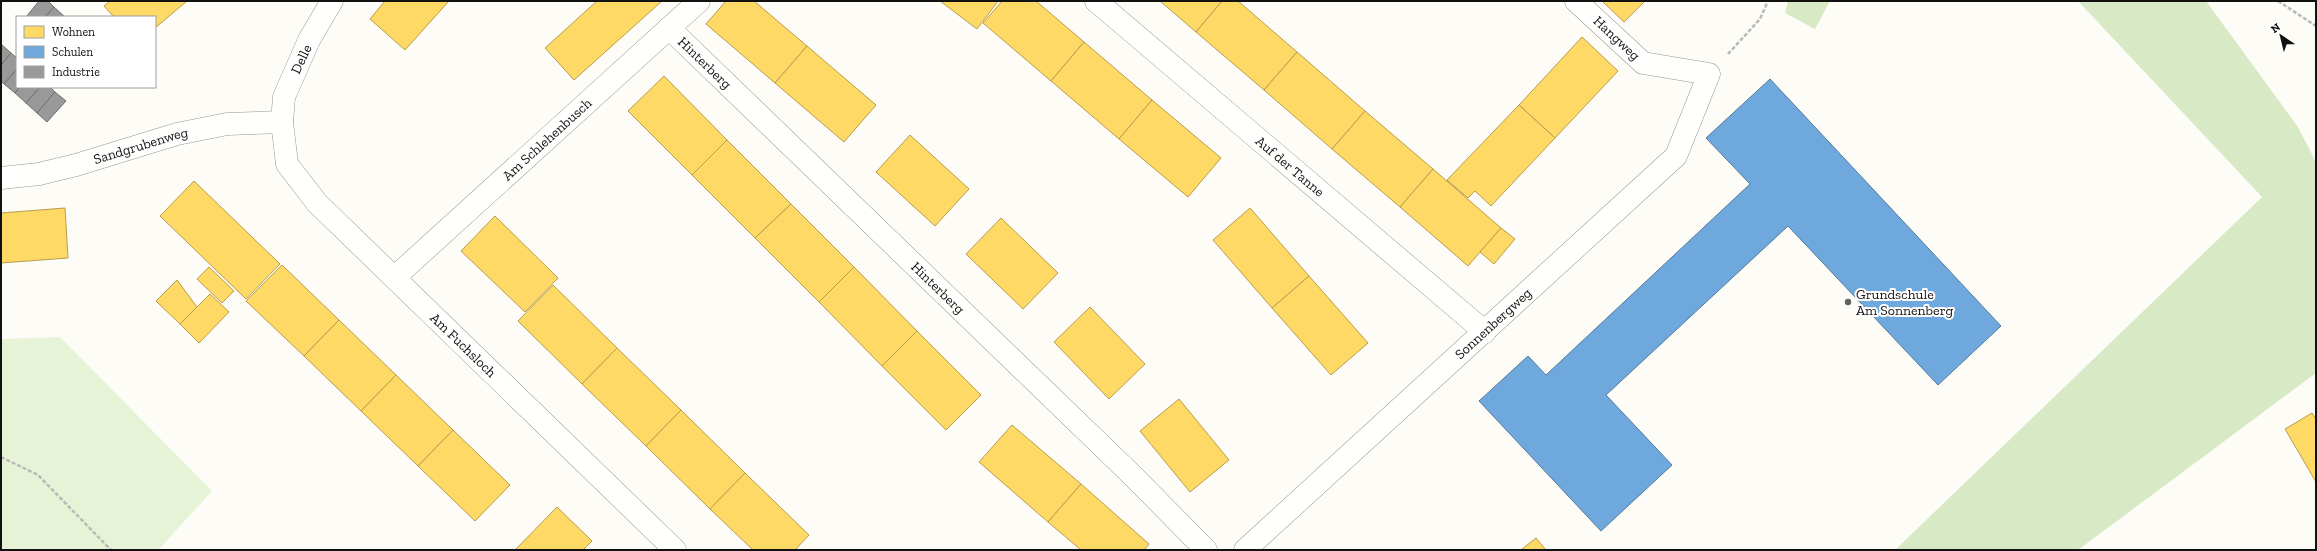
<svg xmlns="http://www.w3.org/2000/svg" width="2317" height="551" font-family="'Zilla Slab',serif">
  <rect width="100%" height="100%" fill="#fdfcf7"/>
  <path fill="#e7f3d7" d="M60 337 212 491 158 550H1V339Z"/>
  <g fill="#d8eac5">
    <path d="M1788 1H1830L1815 29 1785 13Z"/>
    <path d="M2078 1H2206L2298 127 2316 162V373L2078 550H1895L2262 197Z"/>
  </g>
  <g fill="#ffd966" stroke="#b89d4c">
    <path d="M110 1H187L155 28V17H114L104 6Z"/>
    <path d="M385 1H449L405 50 370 19Z"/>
    <path d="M597 1H662L574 80 545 48Z"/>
    <path d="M726 1H754L807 46 775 83 706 24Z"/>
    <path d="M940 1H998L977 29Z"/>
    <path d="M1002 1H1036L1084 42 1051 81 983 23Z"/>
    <path d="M1160 1H1222L1196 32Z"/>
    <path d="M1222 1H1238L1297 52 1264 90 1196 32Z"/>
    <path d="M1602 1H1645L1624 22Z"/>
    <path d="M1582 37 1618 71 1555 138 1519 105Z"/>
    <path d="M1084 42 1152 100 1119 139 1051 81Z"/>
    <path d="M807 46 876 105 844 142 775 83Z"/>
    <path d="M1297 52 1365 111 1332 149 1264 90Z"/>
    <path d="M664 76 727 140 692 175 628 111Z"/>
    <path d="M1152 100 1221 158 1188 197 1119 139Z"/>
    <path d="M1519 105 1555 138 1491 206 1475 191 1468 198 1447 180Z"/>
    <path d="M1365 111 1433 169 1400 207 1332 149Z"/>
    <path d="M910 135 969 189 935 226 876 172Z"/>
    <path d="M727 140 791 204 755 238 692 175Z"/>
    <path d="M1433 169 1501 228 1468 266 1400 207Z"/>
    <path d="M194 181 280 264 246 299 160 216Z"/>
    <path d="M791 204 854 267 819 302 755 238Z"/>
    <path d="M65 208 68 258 1 263V213Z"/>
    <path d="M1250 208 1309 276 1272 308 1213 240Z"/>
    <path d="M495 216 558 278 525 312 461 251Z"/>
    <path d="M1001 218 1058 273 1023 309 966 254Z"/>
    <path d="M1501 228 1515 239 1494 264 1480 252Z"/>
    <path d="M282 265 339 320 304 356 246 301Z"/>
    <path d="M209 267 234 291 222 303 197 279Z"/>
    <path d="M854 267 917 331 882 366 819 302Z"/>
    <path d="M1309 276 1368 343 1331 375 1272 308Z"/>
    <path d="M177 280 197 307 180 324 156 301Z"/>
    <path d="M553 285 617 348 582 384 518 321Z"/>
    <path d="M210 294 229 312 199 343 180 324Z"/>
    <path d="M1090 307 1145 364 1109 399 1054 342Z"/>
    <path d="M339 320 396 375 361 411 304 356Z"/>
    <path d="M917 331 981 395 946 430 882 366Z"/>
    <path d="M617 348 681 410 646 446 582 384Z"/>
    <path d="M396 375 453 430 418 466 361 411Z"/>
    <path d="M1179 399 1229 460 1190 492 1140 431Z"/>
    <path d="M681 410 745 473 710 509 646 446Z"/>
    <path d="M2312 413 2316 419V482L2285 429Z"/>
    <path d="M1012 425 1081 484 1048 522 979 462Z"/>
    <path d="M453 430 510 485 475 521 418 466Z"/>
    <path d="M745 473 809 535 795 550H753L710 509Z"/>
    <path d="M1081 484 1149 544 1144 550H1081L1048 522Z"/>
    <path d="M557 507 592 541 583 550H515Z"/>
    <path d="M1536 538 1546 550H1521Z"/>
  </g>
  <path fill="#6fa8dc" stroke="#537b9f" d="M1770 79 2001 326 1938 385 1788 226 1606 395 1672 465 1601 531 1479 401 1528 356 1546 375 1750 184 1706 138Z"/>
  <g fill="#999" stroke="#707070">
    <path d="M39 1H48L54 7 45 17H26Z"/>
    <path d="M54 7 65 17H45Z"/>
    <path d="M1 44 11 53 1 65Z"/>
    <path d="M11 53 17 58V69L4 84 1 81V65Z"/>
    <path d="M17 69V87H20L15 93 4 84Z"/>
    <path d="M20 87H40L26 103 15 93Z"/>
    <path d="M40 87H50L55 92 37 113 26 103Z"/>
    <path d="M55 92 66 101 47 122 37 113Z"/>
  </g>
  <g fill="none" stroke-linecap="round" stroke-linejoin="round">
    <g stroke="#979795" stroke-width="23">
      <g id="street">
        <path id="s1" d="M332 1 309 40 284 97 282 122 287 164 317 203 675 550"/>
        <path id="s2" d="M1096 1 1485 332"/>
        <path id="s3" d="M669 28 1132 475 1206 550"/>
        <path id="s4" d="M1 178 39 174 76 165 177 134 227 124 282 122"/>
        <path id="s5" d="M395 277 699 1"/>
        <path id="s6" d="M1245 550 1676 156 1709 74 1643 63 1576 1"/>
      </g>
    </g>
    <g stroke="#b9b9b8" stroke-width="2.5" stroke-dasharray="4 2" stroke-linecap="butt">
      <path d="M2278 1 2316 26"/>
      <path d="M1728 54 1760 19 1768 1"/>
      <path d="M1 457 38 475 111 550"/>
    </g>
    <use href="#street" stroke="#fffffe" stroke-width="22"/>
  </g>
  <circle fill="#646362" stroke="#fff" stroke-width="1.5" cx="1848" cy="302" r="4"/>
  <g text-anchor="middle" stroke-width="4" stroke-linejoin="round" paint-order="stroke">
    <g font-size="14" fill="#111" stroke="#fff">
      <text transform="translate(1617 38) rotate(43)" y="5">Hangweg</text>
      <text transform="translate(301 59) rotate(-65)" y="5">Delle</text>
      <text dy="5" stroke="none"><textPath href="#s3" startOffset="50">Hinterberg</textPath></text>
      <text dy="5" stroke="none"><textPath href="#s5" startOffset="205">Am Schlehenbusch</textPath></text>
      <text dy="5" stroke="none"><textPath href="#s4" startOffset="144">Sandgrubenweg</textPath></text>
      <text dy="5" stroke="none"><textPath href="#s2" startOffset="255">Auf der Tanne</textPath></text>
      <text dy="5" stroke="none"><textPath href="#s3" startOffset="374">Hinterberg</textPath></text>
      <text dy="5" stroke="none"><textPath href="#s6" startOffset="336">Sonnenbergweg</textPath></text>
      <text dy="5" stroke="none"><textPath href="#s1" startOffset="428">Am Fuchsloch</textPath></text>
    </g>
    <g font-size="14" fill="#111" stroke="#fff" text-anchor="start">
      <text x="1856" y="299">Grundschule<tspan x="1856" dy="16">Am Sonnenberg</tspan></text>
    </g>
  </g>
  <rect width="2317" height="551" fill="none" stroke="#111111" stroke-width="4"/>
  <rect x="16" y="16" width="140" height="72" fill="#ffffff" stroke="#a0a0a0"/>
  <rect x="24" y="26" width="20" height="12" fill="#ffd966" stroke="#a0a0a0"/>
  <text x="52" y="36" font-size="12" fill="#111111">Wohnen</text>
  <rect x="24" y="46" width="20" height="12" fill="#6fa8dc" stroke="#a0a0a0"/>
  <text x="52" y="56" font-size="12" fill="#111111">Schulen</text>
  <rect x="24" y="66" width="20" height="12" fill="#999999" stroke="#a0a0a0"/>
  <text x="52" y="76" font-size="12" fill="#111111">Industrie</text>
  <g transform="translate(2281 36) rotate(325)" stroke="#ffffff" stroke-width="3" paint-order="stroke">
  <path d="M0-3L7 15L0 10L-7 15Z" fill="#111111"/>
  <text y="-6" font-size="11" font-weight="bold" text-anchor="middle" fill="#111111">N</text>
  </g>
</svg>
